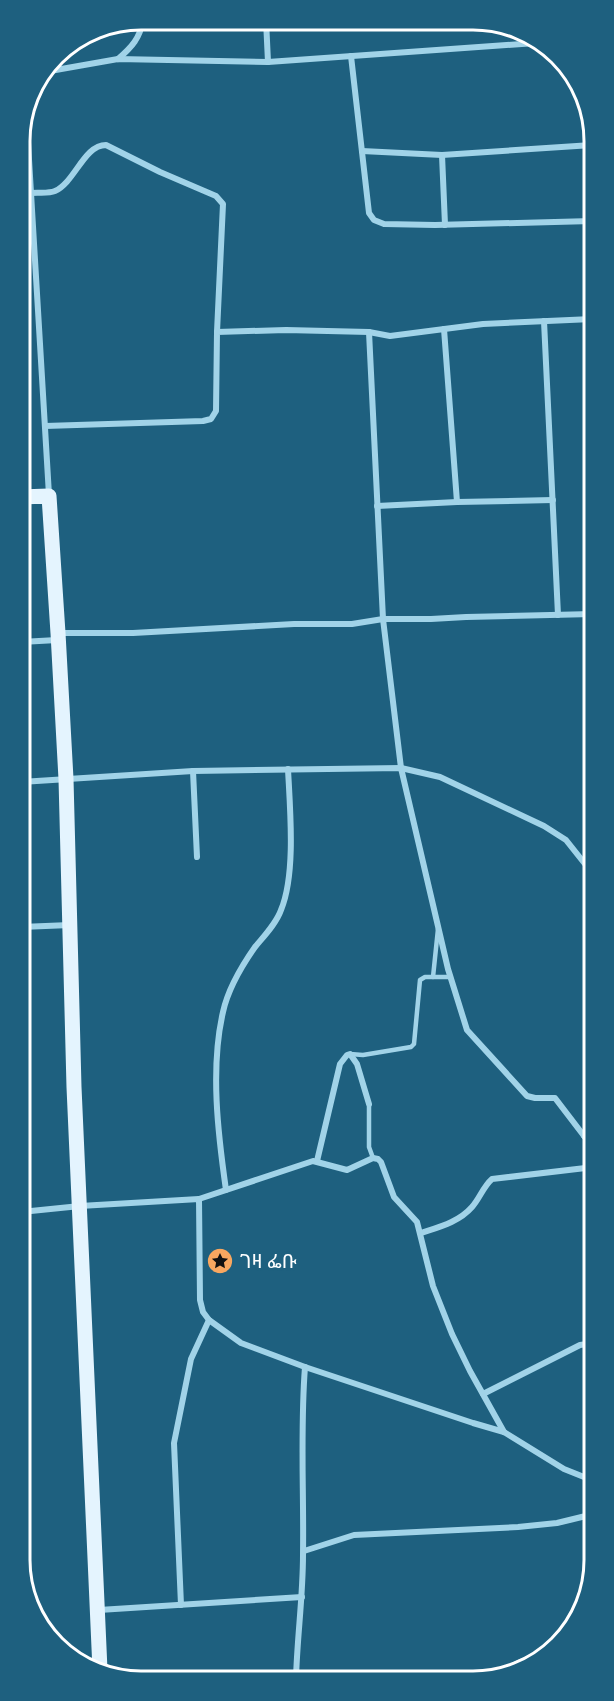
<svg xmlns="http://www.w3.org/2000/svg" width="614" height="1701" font-family="Cabin,'Noto Sans Ethiopic',sans-serif">
  <rect width="100%" height="100%" fill="#1e607f"/>
  <g fill="none" stroke-linecap="round" stroke-linejoin="round">
    <g stroke="#a1d3e8" stroke-width="4.5">
      <path d="M433 977 438 929"/>
      <path d="M350 1054 363 1055 411 1047 414 1044 420 980 425 977H450"/>
      <path d="M369 1104V1147L373 1158"/>
    </g>
    <g stroke="#a1d3e8" stroke-width="6">
      <path d="M266 20 268 62"/>
      <path d="M351 56 369 213 374 220 384 224 435 225 592 221"/>
      <path d="M118 59C132 47 140 38 143 20"/>
      <path d="M42 75 50 71 118 59 268 62 536 43"/>
      <path d="M26 109 49 495"/>
      <path d="M362 151 442 155 592 145"/>
      <path d="M442 155 445 225"/>
      <path d="M31 193C38 192 48 194 55 191 75 182 84 145 106 145L160 172 216 196 223 204 217 332"/>
      <path d="M544 321 558 615"/>
      <path d="M444 329 457 502"/>
      <path d="M369 332 383 619 401 768 448 969 467 1030 527 1096 535 1098H555L594 1149"/>
      <path d="M45 426 203 421 211 419 216 411 217 332 286 330 369 332 390 336 483 324 592 319"/>
      <path d="M377 506 457 502 553 500"/>
      <path d="M58 633H133L294 624H352L383 619H431L466 617 593 614"/>
      <path d="M21 642 57 640"/>
      <path d="M193 771 197 857"/>
      <path d="M21 782 193 771 401 768 440 777 544 826 566 840 593 874"/>
      <path d="M21 927 70 925"/>
      <path d="M584 1136 594 1124"/>
      <path d="M317 1161 340 1064 347 1055 350 1054 357 1064 369 1104"/>
      <path d="M226 1190C218 1134 210 1068 223 1012 228 989 241 967 255 947 264 936 276 924 281 910 296 874 290 809 288 769"/>
      <path d="M199 1199 313 1161 347 1170 373 1158 378 1159 381 1162 394 1197 417 1222 433 1286 452 1334 470 1371 504 1432"/>
      <path d="M21 1212 80 1206 199 1199 200 1300 203 1312 209 1320 241 1343 305 1367 473 1423 504 1432 564 1469 594 1481"/>
      <path d="M421 1233C439 1227 459 1222 472 1207 480 1198 483 1187 492 1179L594 1167"/>
      <path d="M483 1394 580 1345 594 1343"/>
      <path d="M304 1551 354 1535 518 1527 557 1523 594 1514"/>
      <path d="M181 1605 174 1443 191 1359 209 1320"/>
      <path d="M99 1610 302 1597"/>
      <path d="M296 1679C297 1638 303 1597 303 1555 304 1493 300 1430 305 1367"/>
      <path d="M495 1679 510 1667 553 1647"/>
    </g>
    <path stroke="#e4f4fe" stroke-width="15" d="M20 497 49 496 58 633 66 779 74 1087 100 1670"/>
  </g>
  <defs>
    <g id="sight-disc" transform="scale(1.35)"><circle r="9.5" fill="#f8a760" stroke="#1e607f"/><path d="M0-6L1.8-2.2L6-1.7L2.9 1.2L3.7 5.4L0 3.3L-3.7 5.4L-2.9 1.2L-6-1.7L-1.8-2.2Z" fill="#111"/></g>
  </defs>
  <g fill-rule="evenodd">
    <use href="#sight-disc" x="220" y="1261"/>
  </g>
  <g text-anchor="middle" stroke-width="6" stroke-linejoin="round" paint-order="stroke">
    <g font-size="20" fill="#fff" stroke="#1e607f" text-anchor="start">
      <text x="240" y="1268">ገዛ ፌቡ</text>
    </g>
  </g>
  <path d="M0 0H614V1701H0ZM141 30H473A111 111 0 0 1 584 141V1560A111 111 0 0 1 473 1671H141A111 111 0 0 1 30 1560V141A111 111 0 0 1 141 30Z" fill="#1e607f" fill-rule="evenodd"/>
  <path fill="none" stroke="#fff" stroke-width="3" d="M141 30H473A111 111 0 0 1 584 141V1560A111 111 0 0 1 473 1671H141A111 111 0 0 1 30 1560V141A111 111 0 0 1 141 30Z"/>
</svg>
